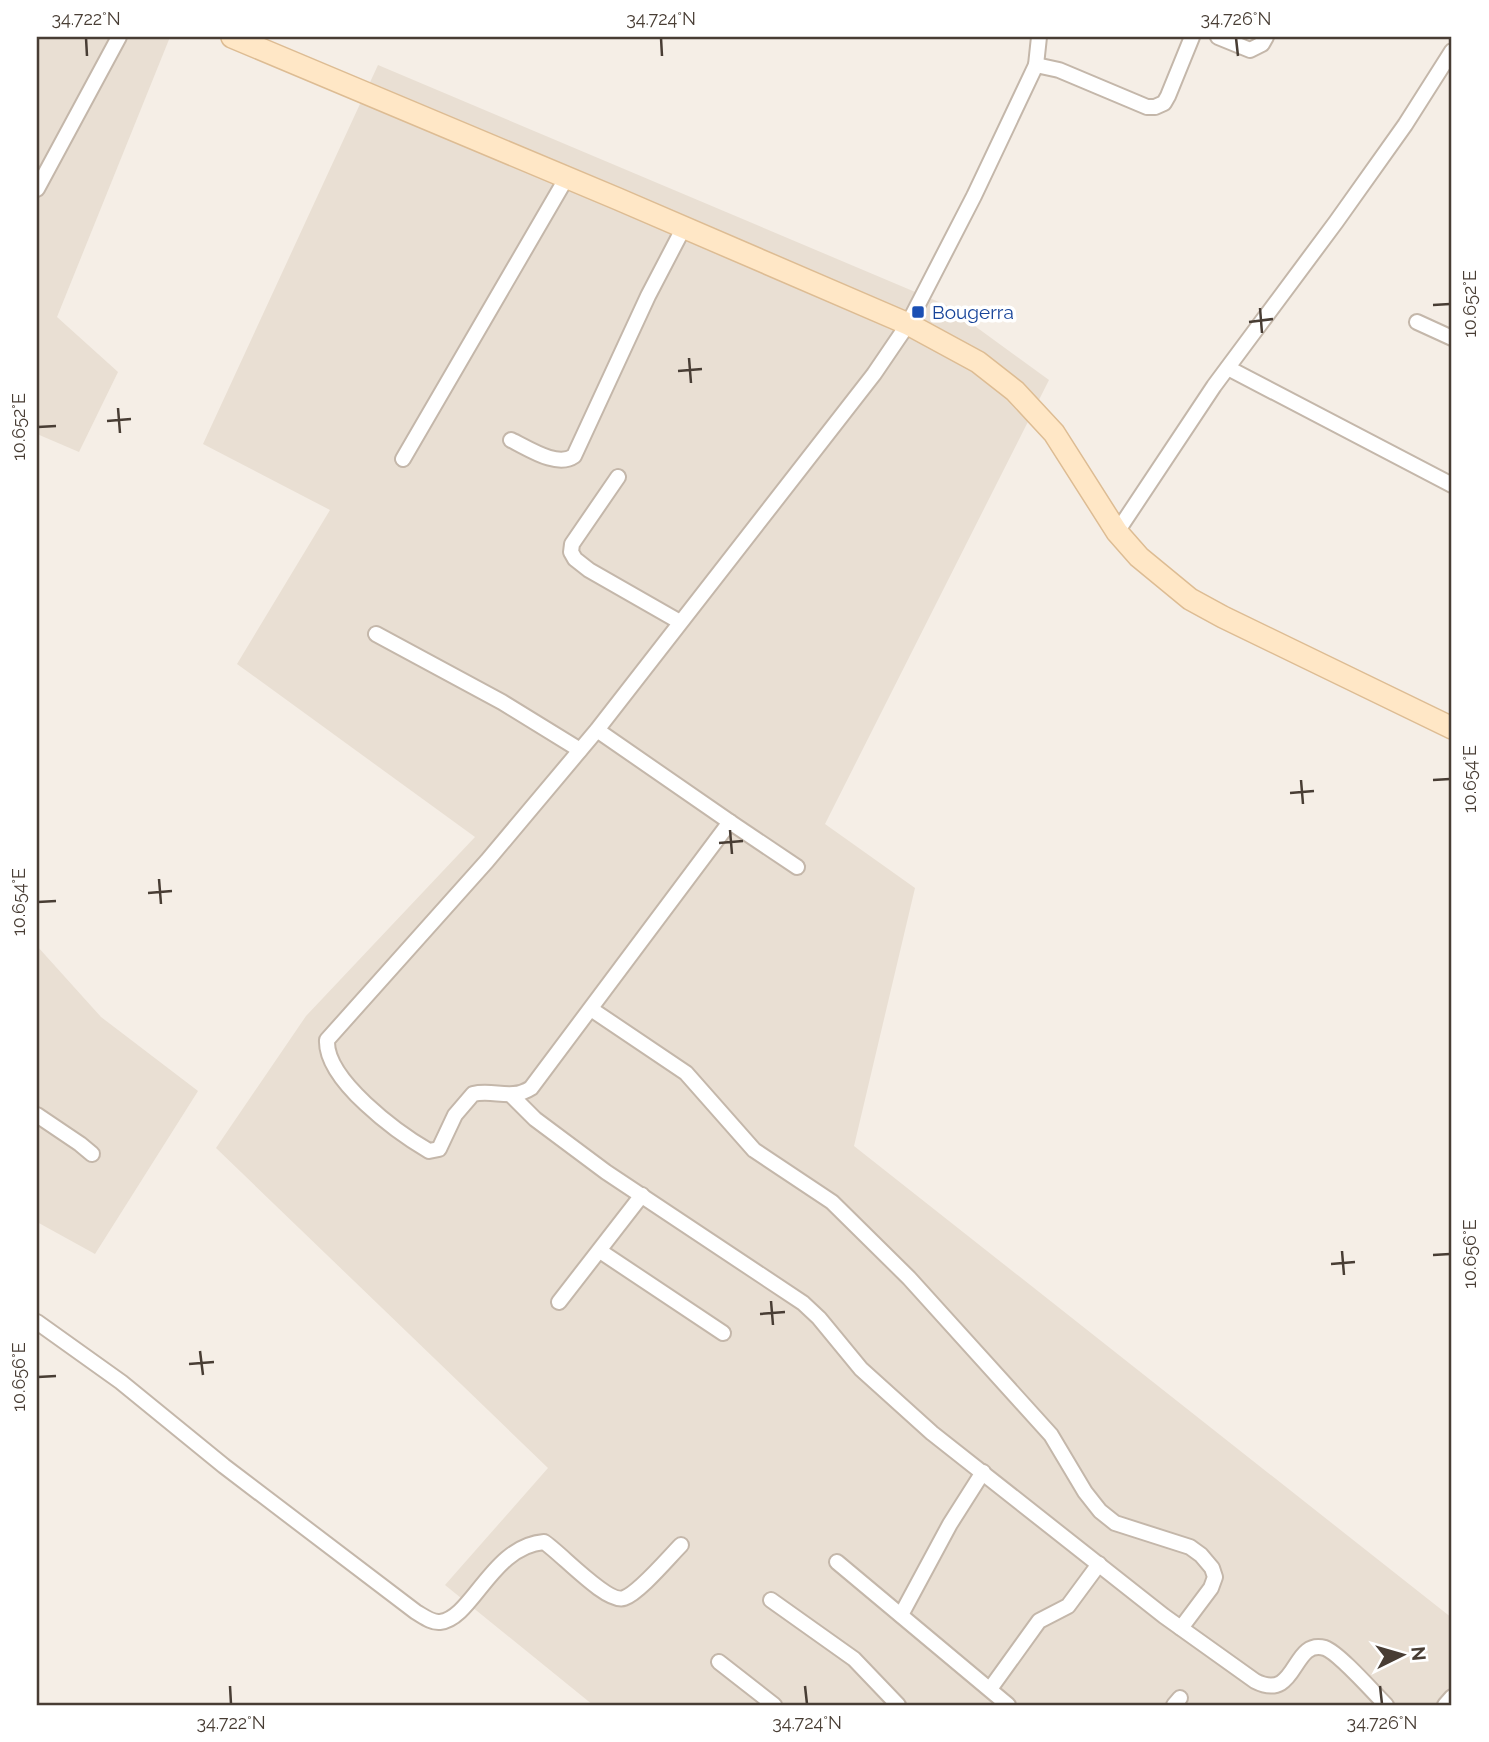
<svg xmlns="http://www.w3.org/2000/svg" width="1489" height="1742" font-family="Raleway,sans-serif">
  <rect width="100%" height="100%" fill="#f5eee6"/>
  <g fill="#e9dfd3">
    <path d="M37 37H170L57 317 118 372 79 452 37 434Z"/>
    <path d="M378 65 946 305 1049 380 825 824 915 888 854 1146 1452 1618V1705H593L445 1585 548 1468 216 1148 306 1016 475 837 237 664 330 510 203 444Z"/>
    <path d="M37 946 101 1017 198 1091 95 1254 37 1222Z"/>
  </g>
  <g fill="none" stroke-linecap="round" stroke-linejoin="round">
    <g stroke="#c4b7aa" stroke-width="18">
      <g id="minor">
        <path d="M1218 37 1250 50 1262 44 1266 37"/>
        <path d="M1036 65 1039 37"/>
        <path d="M37 189 119 37"/>
        <path d="M1417 322 1452 338"/>
        <path d="M1228 368 1452 485"/>
        <path d="M511 440C528 448 557 468 574 456L648 296 684 227"/>
        <path d="M403 459 567 177"/>
        <path d="M618 477 572 544 571 552 575 559 589 570 680 622"/>
        <path d="M1117 532 1214 386 1336 222 1405 125 1452 51"/>
        <path d="M376 634 502 702 580 750"/>
        <path d="M597 730 730 822 531 1088C511 1101 494 1089 473 1094L455 1115 439 1149 429 1151C398 1133 325 1080 327 1040L487 861 597 730 874 374 908 324 974 196 1036 65 1059 70 1147 107H1155L1164 103 1168 96 1192 37"/>
        <path d="M730 822 797 867"/>
        <path d="M591 1009 686 1073 754 1150 832 1202 909 1278 1051 1435 1085 1492 1100 1511 1115 1523 1190 1547 1201 1555 1212 1568 1215 1577 1211 1588 1181 1628"/>
        <path d="M512 1096 535 1119 606 1172 803 1303 819 1318 861 1369 932 1433 1164 1616 1255 1681C1298 1703 1291 1638 1325 1648 1339 1653 1374 1693 1386 1705"/>
        <path d="M37 1115 80 1144 92 1154"/>
        <path d="M600 1251 723 1333"/>
        <path d="M559 1302 642 1195"/>
        <path d="M37 1322 121 1382 224 1466 416 1612C423 1616 432 1623 440 1622 472 1619 492 1546 544 1542 561 1553 607 1604 624 1598 639 1593 669 1557 681 1545"/>
        <path d="M837 1562 1008 1705"/>
        <path d="M771 1600 854 1659 898 1705"/>
        <path d="M901 1615 950 1524 983 1472"/>
        <path d="M719 1662 774 1705"/>
        <path d="M990 1689 1039 1621 1068 1606 1099 1564"/>
        <path d="M1174 1705 1180 1698"/>
        <path d="M1445 1705 1452 1697"/>
      </g>
    </g>
    <g stroke="#ddbc93" stroke-width="24">
      <path id="secondary" d="M232 37 618 199 908 324 978 362 1015 391 1054 433 1117 532 1139 557 1190 599 1223 617 1452 728"/>
    </g>
    <use href="#minor" stroke="#fff" stroke-width="14"/>
    <use href="#secondary" stroke="#ffe7c6" stroke-width="21"/>
  </g>
  <path fill="none" stroke="#483d34" stroke-width="2.5" d="M86 38 87 56M661 38 662 56M1236 38 1238 56M1433 305 1450 304M1260 308 1262 333M1249 322 1273 319M689 358 691 383M678 371 702 369M118 408 120 433M107 421 131 419M38 427 56 426M1301 780 1303 804M1433 780 1450 779M1290 793 1314 791M730 830 732 854M719 843 743 841M159 879 161 904M148 893 172 891M38 902 56 901M1342 1251 1344 1275M1433 1255 1450 1254M1331 1264 1355 1262M771 1301 773 1325M760 1314 785 1312M200 1351 203 1375M189 1364 214 1362M38 1377 56 1376M230 1686 231 1704M805 1686 807 1704M1380 1686 1382 1704"/>
  <rect fill="#1a4fb4" stroke="#fff" stroke-width="2.5" x="911" y="305" width="14" height="14" rx="3.5"/>
  <g text-anchor="middle" stroke-width="7" stroke-linejoin="round" paint-order="stroke">
    <g font-size="19" fill="#164399" stroke="#fff" text-anchor="start">
      <text x="932" y="319">Bougerra</text>
    </g>
  </g>
  <rect width="1489" height="1742" fill="none" stroke="#ffffff" stroke-width="77"/>
  <g transform="translate(1402 1655) rotate(85)" stroke="#ffffff" stroke-width="5" paint-order="stroke">
  <path d="M0-5L12 26L0 18L-12 26Z" fill="#483d34"/>
  <text y="-10" font-size="19" font-weight="bold" text-anchor="middle" fill="#483d34">N</text>
  </g>
  <rect x="38" y="38" width="1412" height="1666" fill="none" stroke="#483d34" stroke-width="2.5"/>
  <g font-size="18" text-anchor="middle" fill="#483d34">
    <text x="86" y="25">34.722°N</text>
    <text x="661" y="25">34.724°N</text>
    <text x="1236" y="25">34.726°N</text>
    <text transform="translate(1470 304) rotate(-90)" y="6">10.652°E</text>
    <text transform="translate(19 427) rotate(-90)" y="6">10.652°E</text>
    <text transform="translate(1470 779) rotate(-90)" y="6">10.654°E</text>
    <text transform="translate(19 902) rotate(-90)" y="6">10.654°E</text>
    <text transform="translate(1470 1254) rotate(-90)" y="6">10.656°E</text>
    <text transform="translate(19 1377) rotate(-90)" y="6">10.656°E</text>
    <text x="231" y="1729">34.722°N</text>
    <text x="807" y="1729">34.724°N</text>
    <text x="1382" y="1729">34.726°N</text>
  </g>
</svg>
